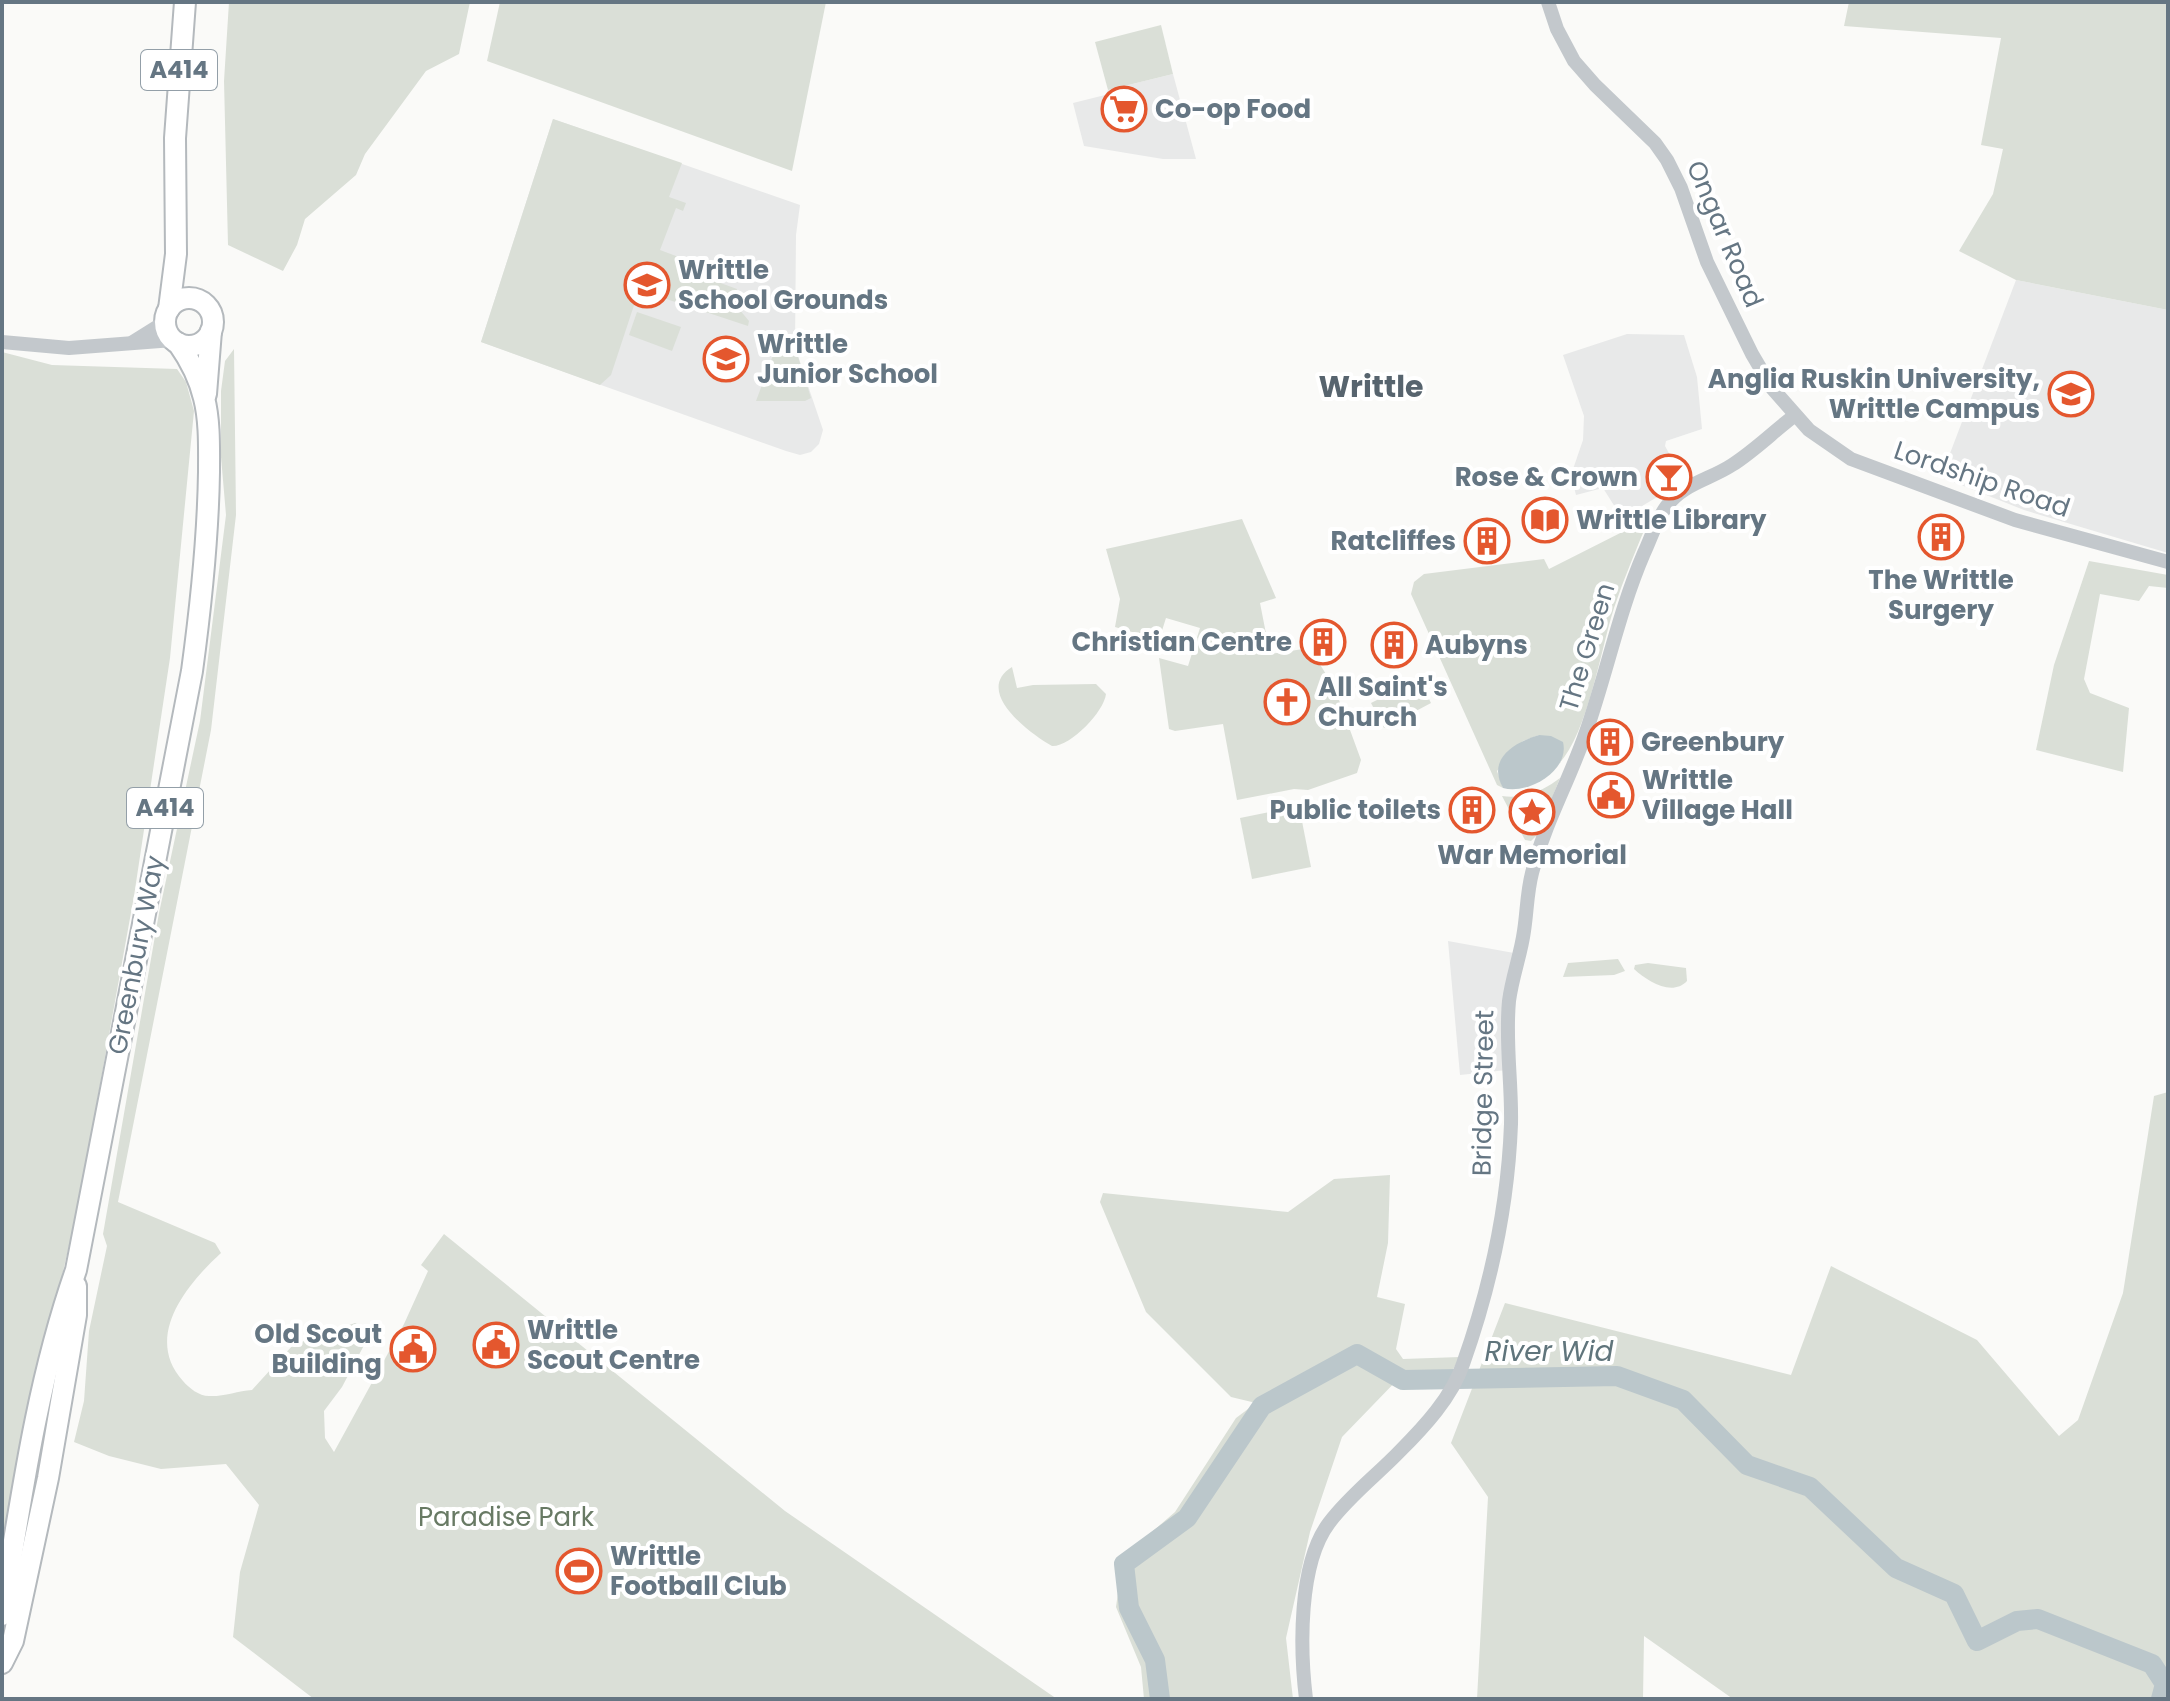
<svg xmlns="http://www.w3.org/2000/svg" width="2170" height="1701" font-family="Poppins,sans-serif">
  <rect width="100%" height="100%" fill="#fafaf8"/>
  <g fill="#e8e9e9">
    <path d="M1173 74 1196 159H1163L1084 146 1073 103 1105 95 1108 90Z"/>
    <path d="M553 119 800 205 796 235 795 347 823 430 819 444 811 452 800 455 786 451 481 342Z"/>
    <path d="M2016 280 2168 310V553L2024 510 1941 477Z"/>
    <path d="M1627 334 1684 335 1697 377 1702 429 1666 441 1665 446 1684 481 1622 518 1603 488 1576 495 1571 475 1583 440 1584 416 1563 355Z"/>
    <path d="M1448 941 1514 953 1507 1070 1460 1075Z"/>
  </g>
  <g fill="#dadfd7">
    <path d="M229 2H470L459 54 426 71 365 154 356 175 305 219 297 245 283 271 228 245 224 81Z"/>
    <path d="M500 2H826L792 171 487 61Z"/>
    <path d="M1849 2H2168V310L2016 280 1959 251 1993 194 2003 149 1981 145 2001 38 1844 26Z"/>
    <path d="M1161 25 1173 74 1108 90 1095 42Z"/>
    <path d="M553 119 682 163 669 197 686 203 683 211 676 208 660 250 684 259 682 269 737 289 734 303 749 321 748 326 639 290 611 375 600 385 481 342Z"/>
    <path d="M637 312 681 327 672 351 629 335Z"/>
    <path d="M782 343 795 347 811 398 805 401H756L776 347Z"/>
    <path d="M234 349 236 515 211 730 118 1202 215 1243 221 1253C187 1284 143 1337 183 1381 189 1388 199 1396 209 1396 222 1397 238 1391 252 1390L293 1345 355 1323 371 1332 342 1387 324 1411 325 1438 334 1452 404 1324 428 1271 421 1265 444 1234 785 1511 1057 1699H314L233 1637 240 1572 259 1505 226 1464 161 1469 109 1456 74 1442 84 1401 89 1331 107 1246 103 1234 159 913 200 721 226 515 221 457V391L225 361Z"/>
    <path d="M2 352 52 365 177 369 186 382 194 411 170 658 134 896 78 1207 48 1336 34 1381 2 1558Z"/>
    <path d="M1242 519 1276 598 1260 603 1270 654 1310 648 1335 689 1361 760 1357 773 1308 790 1294 789 1237 800 1223 724 1175 731 1169 729 1159 658 1188 666 1200 628 1166 618 1159 640 1115 627 1120 599 1106 549Z"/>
    <path d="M1644 521H1648C1636 550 1624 578 1614 608 1600 652 1588 733 1558 765L1561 762 1539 735 1523 741 1497 771 1503 788 1497 785 1411 594 1414 582 1424 574 1544 559 1549 569Z"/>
    <path d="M2089 561 2168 575V588L2149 586 2139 601 2100 594 2084 679 2090 693 2129 708 2123 772 2036 750 2054 665Z"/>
    <path d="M1012 667 1017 688 1033 685 1096 684 1106 694C1104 712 1070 747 1052 746 1029 733 973 691 1012 667Z"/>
    <path d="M1419 679 1431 703 1384 728 1371 703Z"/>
    <path d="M1560 778 1537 835 1531 841 1525 840 1502 796C1524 799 1543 791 1560 778Z"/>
    <path d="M1299 806 1311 867 1252 879 1240 818Z"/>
    <path d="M1618 959 1625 971 1614 975 1563 977 1568 963Z"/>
    <path d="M1648 963 1686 968 1687 981C1672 997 1647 981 1634 969L1635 965Z"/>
    <path d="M2168 1092V1699H1733L1644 1636 1643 1699H1477L1488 1497 1451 1443 1505 1303 1791 1375 1831 1266 1977 1340 2059 1436 2078 1420 2123 1293 2154 1096Z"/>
    <path d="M1390 1175 1388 1243 1377 1297 1405 1304 1396 1349 1403 1359 1460 1357 1450 1375H1402L1342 1437 1310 1532 1286 1638 1293 1699H1144L1141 1667 1116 1607 1123 1557 1175 1512 1236 1418 1256 1403 1231 1397 1146 1312 1100 1202 1103 1193 1288 1212 1334 1179Z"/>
  </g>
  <path fill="#bbc7cb" d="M1539 735 1551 736 1563 742C1570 771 1528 795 1503 788 1487 759 1513 743 1539 735Z"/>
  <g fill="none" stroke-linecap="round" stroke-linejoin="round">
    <path stroke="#bbc7cb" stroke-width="20" d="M1160 1699 1155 1660 1129 1608 1124 1564 1187 1518 1262 1406 1357 1354 1403 1380 1617 1376 1683 1400 1747 1465 1810 1487 1896 1568 1954 1594 1977 1641 2017 1621 2038 1619 2152 1664 2165 1684 2161 1699"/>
    <g stroke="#b4b9bd" stroke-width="24">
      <g id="highway">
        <circle cx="189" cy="322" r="24"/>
        <path d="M169 309 176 254 175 138 185 2"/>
        <path d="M206 394 211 331"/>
        <path d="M2 1615C21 1499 37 1381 76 1270L192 671C201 605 208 539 209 472 209 449 210 421 204 398 199 377 190 360 178 343"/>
        <path d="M2 1663 13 1641 48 1478 76 1315V1286"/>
      </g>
    </g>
    <g stroke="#c3c8cc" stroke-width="14">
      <path d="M1548 2 1557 29 1574 61 1595 85 1655 143 1667 160 1681 188 1707 262 1752 354 1772 388 1809 430 1851 459 2015 520 2168 562"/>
      <path d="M2 342 69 348 173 340"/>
      <path d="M133 342 165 322"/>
      <path d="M1306 1699C1300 1650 1298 1564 1329 1523 1349 1496 1377 1475 1400 1451 1424 1427 1452 1397 1463 1364 1490 1288 1508 1205 1511 1124 1512 1083 1505 1042 1509 1001 1512 977 1521 954 1524 931 1527 912 1527 892 1532 873 1544 825 1570 779 1586 732 1607 672 1619 611 1644 553 1651 538 1656 521 1666 507 1682 484 1709 480 1732 465 1754 451 1773 432 1794 416"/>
    </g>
    <use href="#highway" stroke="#fff" stroke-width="20"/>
  </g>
  <defs>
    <g id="supermarket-ring" transform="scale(2.3)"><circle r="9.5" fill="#fff" stroke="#e4572e" stroke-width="1.5"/><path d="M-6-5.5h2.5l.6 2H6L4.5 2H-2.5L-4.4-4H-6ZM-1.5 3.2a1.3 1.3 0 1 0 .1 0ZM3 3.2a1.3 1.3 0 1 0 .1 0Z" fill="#e4572e"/></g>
    <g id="school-ring" transform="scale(2.3)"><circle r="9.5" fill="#fff" stroke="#e4572e" stroke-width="1.5"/><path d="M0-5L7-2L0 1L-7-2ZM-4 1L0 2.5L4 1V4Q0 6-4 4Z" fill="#e4572e"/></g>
    <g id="university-ring" transform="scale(2.3)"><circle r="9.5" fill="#fff" stroke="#e4572e" stroke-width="1.5"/><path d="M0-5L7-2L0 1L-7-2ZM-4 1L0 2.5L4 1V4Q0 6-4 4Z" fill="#e4572e"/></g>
    <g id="bar-ring" transform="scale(2.3)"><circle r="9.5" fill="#fff" stroke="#e4572e" stroke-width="1.5"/><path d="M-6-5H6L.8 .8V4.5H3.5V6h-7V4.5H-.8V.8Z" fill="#e4572e"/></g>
    <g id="library-ring" transform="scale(2.3)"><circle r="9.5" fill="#fff" stroke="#e4572e" stroke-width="1.5"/><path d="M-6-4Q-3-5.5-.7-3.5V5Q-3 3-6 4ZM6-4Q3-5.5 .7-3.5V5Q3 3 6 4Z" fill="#e4572e"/></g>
    <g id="building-ring" transform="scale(2.3)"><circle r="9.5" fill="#fff" stroke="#e4572e" stroke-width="1.5"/><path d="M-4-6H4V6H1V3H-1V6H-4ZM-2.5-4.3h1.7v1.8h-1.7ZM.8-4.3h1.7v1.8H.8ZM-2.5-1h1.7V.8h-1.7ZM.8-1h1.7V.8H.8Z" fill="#e4572e"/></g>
    <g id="church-ring" transform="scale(2.3)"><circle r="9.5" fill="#fff" stroke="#e4572e" stroke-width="1.5"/><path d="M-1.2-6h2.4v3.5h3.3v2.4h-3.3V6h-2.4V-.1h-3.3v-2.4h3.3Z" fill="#e4572e"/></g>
    <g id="civic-ring" transform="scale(2.3)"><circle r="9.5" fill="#fff" stroke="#e4572e" stroke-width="1.5"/><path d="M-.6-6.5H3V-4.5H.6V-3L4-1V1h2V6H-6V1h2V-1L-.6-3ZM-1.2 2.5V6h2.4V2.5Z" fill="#e4572e"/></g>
    <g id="sight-ring" transform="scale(2.3)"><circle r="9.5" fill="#fff" stroke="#e4572e" stroke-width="1.5"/><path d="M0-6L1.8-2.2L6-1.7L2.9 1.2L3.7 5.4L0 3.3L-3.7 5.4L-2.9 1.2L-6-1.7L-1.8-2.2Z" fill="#e4572e"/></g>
    <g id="stadium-ring" transform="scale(2.3)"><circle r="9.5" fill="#fff" stroke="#e4572e" stroke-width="1.5"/><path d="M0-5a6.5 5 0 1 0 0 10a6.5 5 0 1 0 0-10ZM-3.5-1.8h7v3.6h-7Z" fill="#e4572e"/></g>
  </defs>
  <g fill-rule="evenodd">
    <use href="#supermarket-ring" x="1124" y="109"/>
    <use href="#school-ring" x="647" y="285"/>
    <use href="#school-ring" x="726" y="359"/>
    <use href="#university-ring" x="2071" y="394"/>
    <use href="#bar-ring" x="1669" y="477"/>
    <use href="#library-ring" x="1545" y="520"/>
    <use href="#building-ring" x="1941" y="537"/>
    <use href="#building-ring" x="1487" y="541"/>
    <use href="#building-ring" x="1323" y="642"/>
    <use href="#building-ring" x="1394" y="645"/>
    <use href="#church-ring" x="1287" y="702"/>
    <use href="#building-ring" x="1610" y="742"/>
    <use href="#civic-ring" x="1611" y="795"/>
    <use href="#building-ring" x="1472" y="810"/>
    <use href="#sight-ring" x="1532" y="812"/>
    <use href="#civic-ring" x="496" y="1345"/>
    <use href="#civic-ring" x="413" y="1349"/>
    <use href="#stadium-ring" x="579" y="1571"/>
  </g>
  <g text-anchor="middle" stroke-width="8" stroke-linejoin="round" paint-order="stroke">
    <g fill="#fff" stroke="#939fa8" stroke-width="2">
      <rect x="141" y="50" width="76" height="40" rx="6"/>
      <rect x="127" y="788" width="76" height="40" rx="6"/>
    </g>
    <g font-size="24" font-weight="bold" fill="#657683">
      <text x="179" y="78">A414</text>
      <text x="165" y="816">A414</text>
    </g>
    <g font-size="26" font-weight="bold" fill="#657683" stroke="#fff" text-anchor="start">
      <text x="1155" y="118">Co-op Food</text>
      <text x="678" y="279">Writtle<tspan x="678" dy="30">School Grounds</tspan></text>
      <text x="757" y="353">Writtle<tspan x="757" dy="30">Junior School</tspan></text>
      <text x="2040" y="388" text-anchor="end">Anglia Ruskin University,<tspan x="2040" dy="30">Writtle Campus</tspan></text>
      <text x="1638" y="486" text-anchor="end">Rose &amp; Crown</text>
      <text x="1576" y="529">Writtle Library</text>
      <text x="1456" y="550" text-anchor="end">Ratcliffes</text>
      <text x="1941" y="589" text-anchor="middle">The Writtle<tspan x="1941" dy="30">Surgery</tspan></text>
      <text x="1292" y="651" text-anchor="end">Christian Centre</text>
      <text x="1425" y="654">Aubyns</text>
      <text x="1318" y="696">All Saint's<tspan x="1318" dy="30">Church</tspan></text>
      <text x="1641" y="751">Greenbury</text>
      <text x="1642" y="789">Writtle<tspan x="1642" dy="30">Village Hall</tspan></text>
      <text x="1441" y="819" text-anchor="end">Public toilets</text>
      <text x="1532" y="864" text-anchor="middle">War Memorial</text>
      <text x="527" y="1339">Writtle<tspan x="527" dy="30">Scout Centre</tspan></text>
      <text x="382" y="1343" text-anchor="end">Old Scout<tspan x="382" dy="30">Building</tspan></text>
      <text x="610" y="1565">Writtle<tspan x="610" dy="30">Football Club</tspan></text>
    </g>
    <g font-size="26" fill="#657683" stroke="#fff">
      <text transform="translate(1725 234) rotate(67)" y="9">Ongar Road</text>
      <text transform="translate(1982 479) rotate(19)" y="9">Lordship Road</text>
      <text transform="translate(1587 647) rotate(-73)" y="9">The Green</text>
      <text transform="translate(136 955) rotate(-79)" y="9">Greenbury Way</text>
      <text transform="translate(1483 1093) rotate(-89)" y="9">Bridge Street</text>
    </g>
    <g font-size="26" fill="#687a64" stroke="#fff">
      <text x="506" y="1526">Paradise Park</text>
    </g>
    <g font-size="28" font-style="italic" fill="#60757c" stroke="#fff">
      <text x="1549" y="1361">River Wid</text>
    </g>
    <g font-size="30" font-weight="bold" fill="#57646e" stroke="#fff">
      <text x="1371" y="397">Writtle</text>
    </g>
  </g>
  <rect width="2170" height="1701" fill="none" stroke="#657683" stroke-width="8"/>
</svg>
